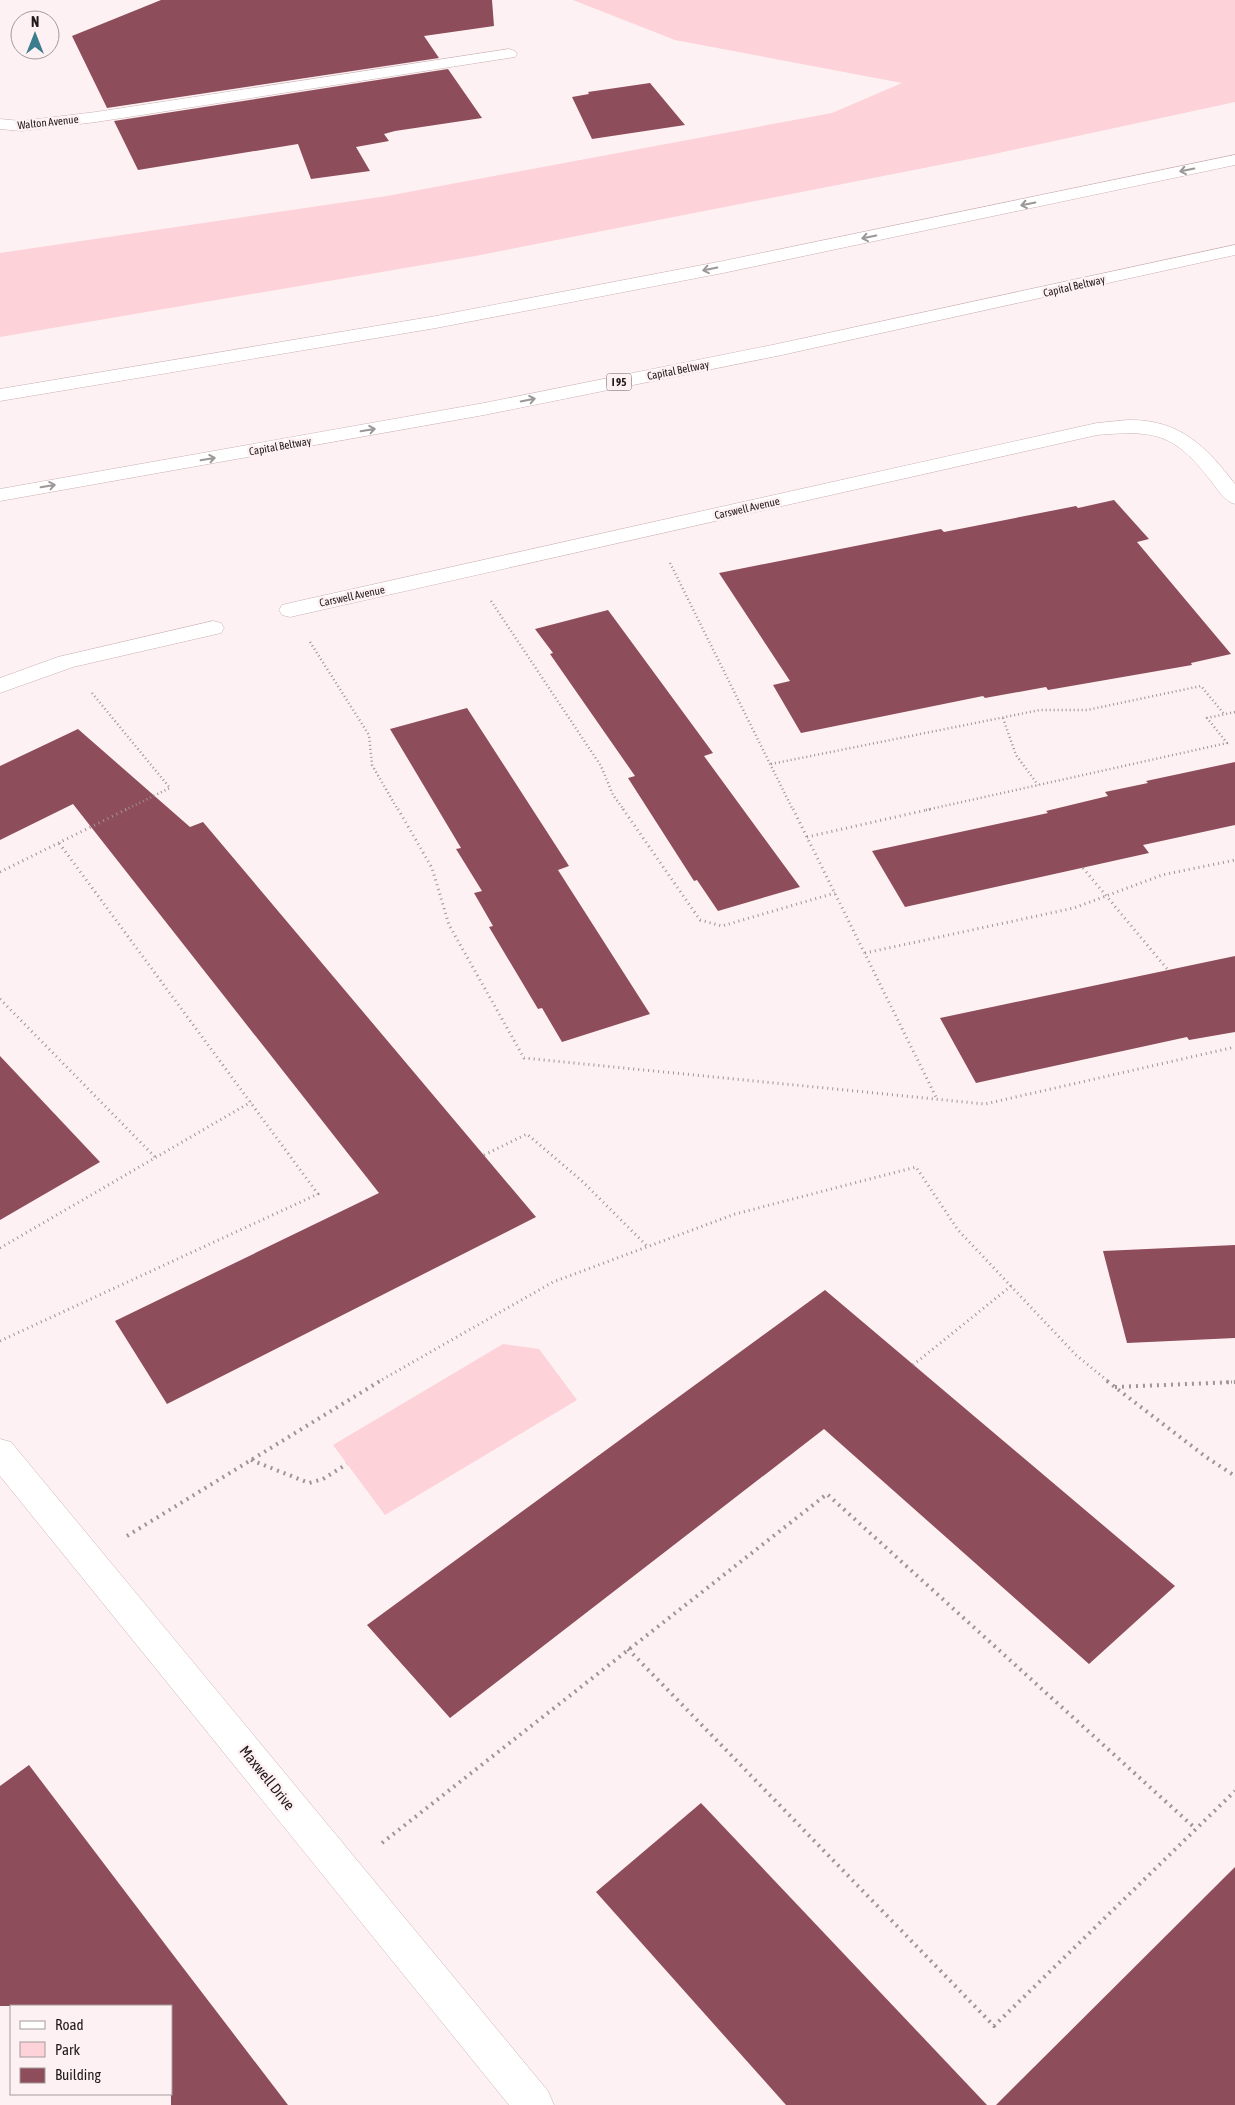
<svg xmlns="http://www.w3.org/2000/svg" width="1235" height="2105" font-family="'Asap Condensed',sans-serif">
  <rect width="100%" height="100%" fill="#fdf1f3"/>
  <g fill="#fdd2d8">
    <path d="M573 0H1235V102L985 156 475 256 0 337V253L387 196 832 113 902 83 675 40Z"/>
    <path d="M503 1344 539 1349 577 1400 385 1515 333 1445Z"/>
  </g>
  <g fill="#8e4d5a">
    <path d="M161 0H492L494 26 424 36 439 58 107 108 72 36Z"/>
    <path d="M448 69 482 118 395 131 384 134 389 141 356 147 370 171 311 179 298 144 138 170 114 121Z"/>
    <path d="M650 83 685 125 592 139 572 97 589 94 588 92Z"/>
    <path d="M1114 500 1149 539 1137 542 1231 654 1191 663 1192 665 1048 690 1046 687 985 698 983 696 801 733 773 685 790 681 719 573 941 529 944 532 1076 506 1078 508Z"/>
    <path d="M608 610 713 753 704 756 800 887 718 911 697 880 694 881 628 778 635 776 550 654 553 653 535 629Z"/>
    <path d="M467 708 569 866 558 870 650 1014 562 1042 542 1008 538 1009 489 927 493 926 474 893 482 891 456 849 461 848 390 729Z"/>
    <path d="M78 729 190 827 203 822 536 1217 167 1404 115 1321 379 1193 73 804 0 840V766Z"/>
    <path d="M1235 762V825L1143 845 1149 853 905 907 872 851 1048 813 1046 811 1108 796 1105 792 1148 783 1146 781Z"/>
    <path d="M1235 956V1032L1189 1040 1187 1037 976 1083 940 1018Z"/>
    <path d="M0 1056 100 1162 0 1220Z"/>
    <path d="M1235 1245V1338L1127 1343 1103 1251Z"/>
    <path d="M825 1290 1175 1586 1089 1664 824 1429 450 1718 367 1625Z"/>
    <path d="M29 1765 171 1952 288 2105H171V2006H0V1786Z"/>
    <path d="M701 1803 987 2105H786L596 1892Z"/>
    <path d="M1235 1867V2105H996Z"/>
  </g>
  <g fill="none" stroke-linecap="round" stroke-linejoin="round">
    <g stroke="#cab0b3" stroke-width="1">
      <g id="street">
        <path d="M509 49 515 51 517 54 515 57 96 122 21 131 0 129V119L21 121 96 112Z"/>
        <path d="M1128 420C1179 419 1206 446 1235 484V504C1224 501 1218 490 1211 481 1174 433 1155 430 1097 435L290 617 282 615 279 610 282 605 290 603 1097 423Z"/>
        <path d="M213 621 221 623 224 628 221 633 73 667 0 693V678L58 657Z"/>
        <path d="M0 1439 11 1442 548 2091 554 2105H509L0 1476Z"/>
      </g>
    </g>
    <g stroke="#cab0b3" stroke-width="1">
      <g id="highway">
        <path d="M1235 155V165L723 273 436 328 0 401V389L436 316 723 261Z"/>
        <path d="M1235 245V255L777 356 484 415 0 501V489L484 403 777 344Z"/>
      </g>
    </g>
    <g stroke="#9f9496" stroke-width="2.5" stroke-dasharray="1 3" stroke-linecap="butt">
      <path d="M670 563 793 810"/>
      <path d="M491 601 601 766 613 795 624 810"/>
      <path d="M310 642 369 735 372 765 398 810"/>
      <path d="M92 693 170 788 125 810"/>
      <path d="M1003 718 1016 755 1038 785"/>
      <path d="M771 764 1040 710H1087L1201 686 1224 714"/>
      <path d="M926 810 1227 743 1207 718 1235 712"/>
    </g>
    <g stroke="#9f9496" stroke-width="3" stroke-dasharray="1 4" stroke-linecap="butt">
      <path d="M398 809 432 868 449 925 524 1058 985 1104 1235 1047"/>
      <path d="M623 809 700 920 722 926 835 893"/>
      <path d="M793 809 937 1099"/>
      <path d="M807 837 931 809"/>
      <path d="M1083 868 1168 970"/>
      <path d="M0 872 127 809"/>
      <path d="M865 953 1074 908 1162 875 1235 860"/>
      <path d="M0 999 155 1157"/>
      <path d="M484 1155 527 1134 583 1182 648 1247"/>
      <path d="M0 1248 251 1102"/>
      <path d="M0 1341 318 1194 59 843"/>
      <path d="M913 1365 1011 1286"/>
      <path d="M378 1382 553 1282 735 1214 916 1167 958 1230 1076 1355 1109 1382"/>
      <path d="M1226 1382H1235"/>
    </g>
    <g stroke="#9f9496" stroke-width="4" stroke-dasharray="2 5" stroke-linecap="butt">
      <path d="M1107 1381 1206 1457 1235 1476"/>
      <path d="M1115 1387 1235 1382"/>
      <path d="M251 1460 309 1483 323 1479 347 1464"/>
      <path d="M127 1536 380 1381"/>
      <path d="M628 1649 994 2026 1235 1791"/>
      <path d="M382 1843 827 1494 1196 1829"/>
    </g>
    <use href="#street" fill="#fff" fill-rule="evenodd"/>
    <use href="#highway" fill="#fff" fill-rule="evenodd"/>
  </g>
  <defs><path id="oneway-shaft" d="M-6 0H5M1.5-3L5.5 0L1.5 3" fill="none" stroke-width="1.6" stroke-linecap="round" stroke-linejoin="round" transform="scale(1.25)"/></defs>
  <g stroke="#9c9898">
    <use href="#oneway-shaft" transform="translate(1187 170) rotate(168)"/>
    <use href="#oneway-shaft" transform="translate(1028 204) rotate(168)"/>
    <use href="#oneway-shaft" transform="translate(869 237) rotate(168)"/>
    <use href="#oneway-shaft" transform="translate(710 269) rotate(169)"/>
    <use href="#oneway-shaft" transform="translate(528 400) rotate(-11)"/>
    <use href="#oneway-shaft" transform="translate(368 430) rotate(-10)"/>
    <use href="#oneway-shaft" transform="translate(208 459) rotate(-10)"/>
    <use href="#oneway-shaft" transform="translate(48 486) rotate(-10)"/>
  </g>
  <g text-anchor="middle" stroke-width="5" stroke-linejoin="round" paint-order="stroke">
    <g font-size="11" fill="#22191a" stroke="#fdf1f3">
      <text transform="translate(48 122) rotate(-6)" y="4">Walton Avenue</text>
      <text transform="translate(1074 286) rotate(-13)" y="4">Capital Beltway</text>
      <text transform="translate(678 370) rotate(-11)" y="4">Capital Beltway</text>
      <text transform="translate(280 446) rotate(-10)" y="4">Capital Beltway</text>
      <text transform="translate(747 508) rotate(-13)" y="4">Carswell Avenue</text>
      <text transform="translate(352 596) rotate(-12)" y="4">Carswell Avenue</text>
    </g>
    <rect fill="#fdf1f3" stroke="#645a5b" stroke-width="1" x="606.5" y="373.5" width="25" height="17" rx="4"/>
    <g font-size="11" font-weight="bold" fill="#22191a">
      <text x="619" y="386">I 95</text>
    </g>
    <g font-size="15" fill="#22191a" stroke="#fdf1f3">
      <text transform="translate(267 1778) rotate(51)" y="5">Maxwell Drive</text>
    </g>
  </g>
  <rect x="10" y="2005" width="162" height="90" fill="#fdf1f3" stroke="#a59b9c"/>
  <rect x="20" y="2021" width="25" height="8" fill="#ffffff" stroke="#a59b9c"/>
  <text x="55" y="2030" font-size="15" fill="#22191a">Road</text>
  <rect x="20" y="2042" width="25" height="15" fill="#fdd2d8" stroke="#a59b9c"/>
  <text x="55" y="2055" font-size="15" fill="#22191a">Park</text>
  <rect x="20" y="2068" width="25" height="15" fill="#8e4d5a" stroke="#a59b9c"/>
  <text x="55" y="2080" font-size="15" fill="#22191a">Building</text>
  <g transform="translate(35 35)"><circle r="24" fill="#fdf1f3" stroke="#a59b9c"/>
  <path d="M0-4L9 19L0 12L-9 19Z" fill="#3b7c8e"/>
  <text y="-8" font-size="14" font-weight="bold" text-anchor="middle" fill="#22191a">N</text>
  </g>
</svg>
